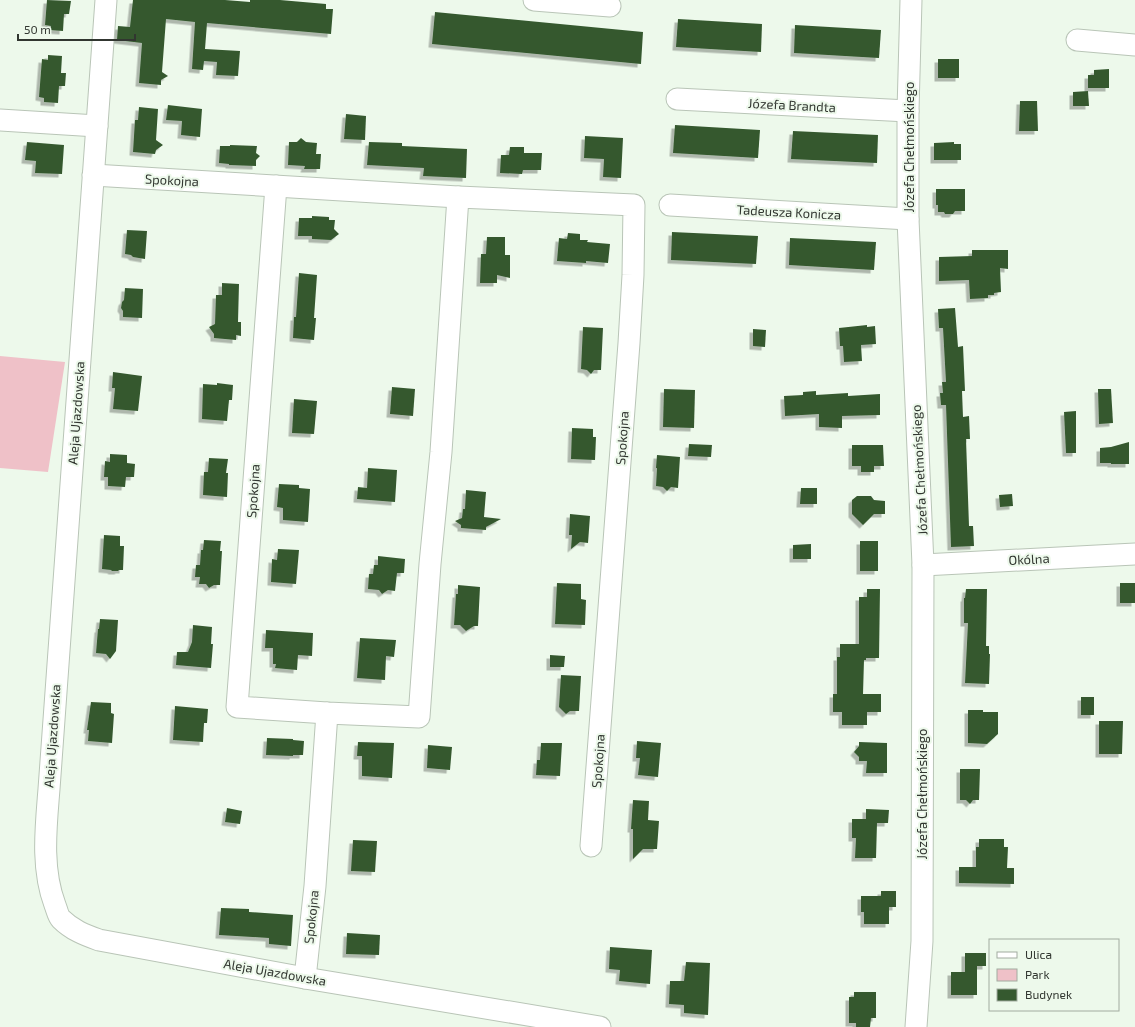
<svg xmlns="http://www.w3.org/2000/svg" width="1135" height="1027" font-family="'Exo 2',sans-serif">
  <defs>
    <filter id="shadow"><feDropShadow dx="-3.5" dy="3.5" stdDeviation="0" flood-color="#0004"/></filter>
  </defs>
  <rect width="100%" height="100%" fill="#edf9eb"/>
  <path fill="#efc1c8" d="M0 356 65 362 48 472 0 468Z"/>
  <g fill="#35592f" filter="url(#shadow)">
    <path d="M47 0 71 1 69 14H64L63 31 50 30 51 26 45 25Z"/>
    <path d="M133 0H225L250 2V0H280L326 4V9H333L331 34 207 23 205 49 240 51 238 76 216 75 217 62 204 61 203 70 192 69 195 22 166 19 162 72 168 76 161 80V85L139 83 142 43 117 40 118 26 130 27Z"/>
    <path d="M435 12 643 32 641 64 432 44Z"/>
    <path d="M678 19 762 24 761 52 676 47Z"/>
    <path d="M795 25 881 30 879 58 794 53Z"/>
    <path d="M48 55 62 56 61 73H66L65 86H59L58 103 44 102V98L39 97 42 59 48 60Z"/>
    <rect x="938" y="59" width="21" height="19"/>
    <path d="M1109 69V88H1088V75H1094V70Z"/>
    <path d="M1088 91 1089 106H1073V92Z"/>
    <path d="M1020 101H1037L1038 131H1019Z"/>
    <path d="M168 105 202 109 200 137 181 135 182 121 166 120Z"/>
    <path d="M139 107 158 109 156 140 163 145 156 150 155 154 133 152 135 120H138Z"/>
    <path d="M346 114 366 116 365 140 344 139Z"/>
    <path d="M675 125 760 130 758 158 673 153Z"/>
    <path d="M793 131 878 135 877 163 791 159Z"/>
    <path d="M585 136 623 138 621 178 603 177 604 159 584 158Z"/>
    <path d="M301 138 306 142 317 143 316 154H321L320 169H304L305 166 288 165 289 142H297Z"/>
    <path d="M27 142 64 145 62 174 35 173 36 161 25 160Z"/>
    <path d="M369 142 402 143V146L467 149 466 178 423 176 424 168 367 165Z"/>
    <path d="M954 142V144H961V160H934V143Z"/>
    <path d="M230 145 257 146 256 153 260 156 256 160V166L229 165V164L219 163 220 146H230Z"/>
    <path d="M510 147H524V153H542L541 170H523L522 174 500 173 501 155H509Z"/>
    <path d="M936 189H965V211H955L953 214H945L944 212H938V205H936Z"/>
    <path d="M312 216 329 217V220H335L334 229 339 234 331 240 312 239V236H298L299 218H312Z"/>
    <path d="M127 230 147 231 145 259 133 257 131 255 125 254Z"/>
    <path d="M672 232 758 236 756 264 671 260Z"/>
    <path d="M568 233 580 234V240H588L587 242 610 244 608 263 586 261V263L557 261 559 238 567 239Z"/>
    <path d="M487 237H505V255H510V278L497 275V283H480L481 254H486Z"/>
    <path d="M790 238 876 242 874 270 789 265Z"/>
    <path d="M972 250H1008V269L1000 268 1001 292 994 293V295H988V298L970 299 969 280 939 281V257L972 256Z"/>
    <path d="M299 273 317 275 314 318H316L314 340 293 338 294 317H296Z"/>
    <path d="M222 283 239 284 238 322H241V336L236 335V340L214 338V334L209 327 215 324 216 295H222Z"/>
    <path d="M125 288 143 289 142 318 123 317V311L121 308 122 302 124 300Z"/>
    <path d="M955 308 958 347 963 346 965 391H962L963 417 969 416 970 439H966L969 526H973L974 546 951 547 946 405H941L940 393H943L942 382H946L943 328H939L938 309Z"/>
    <path d="M867 325V327L875 326 876 344 861 345 862 361 844 362 843 346H840L839 328Z"/>
    <path d="M583 327 603 328 601 370H594L591 374 587 370 581 369Z"/>
    <path d="M753 329 766 330 765 347 753 346Z"/>
    <path d="M113 372 142 376 138 411 113 409 115 388H112Z"/>
    <path d="M217 383 233 385 232 400H229L227 421 202 419 203 384 217 385Z"/>
    <path d="M392 387 415 389 413 416 390 414Z"/>
    <path d="M664 389 695 390 694 428 663 427Z"/>
    <path d="M1098 389H1111L1113 423 1099 424Z"/>
    <path d="M816 391V395L848 393V396L880 394V415L842 416V428L819 427V414L785 416 784 396 803 395V392Z"/>
    <path d="M294 399 317 401 314 434 292 433Z"/>
    <path d="M1076 411V453H1066L1064 412Z"/>
    <path d="M572 428 593 429V437H596L595 460 571 459Z"/>
    <path d="M1129 442V464H1111V463H1100V448L1111 447Z"/>
    <path d="M689 444 712 445 711 457 688 456Z"/>
    <path d="M852 445H883L884 466H874V472H861V466H852Z"/>
    <path d="M110 454 127 455V463L135 464 134 477H126L125 487 108 486V477H104L105 461 110 462Z"/>
    <path d="M657 455 680 457 678 488 671 487 667 491 663 487 656 486 657 468H656Z"/>
    <path d="M209 458 228 459 226 473H228L227 497 203 495 204 472H208Z"/>
    <path d="M368 468 397 470 395 502 357 499 358 487 367 488Z"/>
    <path d="M279 484 299 485V488L310 489 308 522 283 520V508L277 507Z"/>
    <path d="M801 488H817V504H800Z"/>
    <path d="M466 490 486 492 484 517 501 519 486 527V530L461 528V525L455 521 462 518 463 509H465Z"/>
    <path d="M1012 494 1013 506 1000 507 999 495Z"/>
    <path d="M857 496H871L874 500 885 501V514H874L863 525 852 514V500Z"/>
    <path d="M570 514 590 516 588 543 580 542 571 549 572 535H569Z"/>
    <path d="M104 535 120 536V546H124L123 570H119L118 571H112L111 570 102 569Z"/>
    <path d="M204 540 221 541 220 551H222L220 585H214L209 588 206 584H199L200 577H195L196 565H200L201 550H203Z"/>
    <rect x="860" y="541" width="18" height="30"/>
    <path d="M811 544V559H793V545Z"/>
    <path d="M278 549 299 550 296 584 271 582 272 559 277 560Z"/>
    <path d="M378 556 405 559 404 573H397L395 591 388 590 382 594 379 590 368 589 369 574H373L374 565H378Z"/>
    <path d="M557 583 581 584V599L586 600 585 625 555 624Z"/>
    <rect x="1120" y="583" width="15" height="20"/>
    <path d="M458 585 480 587 478 626H474L466 631 460 625H454L456 594H458Z"/>
    <path d="M867 589H880L879 658H866V660H864L863 694H881V712H867V725H842V712H833V694H837V657H840V644H859V597H867Z"/>
    <path d="M966 589H987L986 646H989V654H990L989 684 965 683 968 623H964V598H965Z"/>
    <path d="M100 619 118 620 116 651 110 659 106 654 96 653 98 629H99Z"/>
    <path d="M193 625 212 627 211 644H213L211 668 176 665 177 652H188L192 642Z"/>
    <path d="M266 630 313 633 312 656 298 655 297 670 275 668 276 664H273V648H265Z"/>
    <path d="M360 638 396 640 394 657 386 656 385 680 357 678Z"/>
    <path d="M550 655 565 656 564 667H550Z"/>
    <path d="M561 675 581 676 579 711H570L566 714 559 707Z"/>
    <rect x="1081" y="697" width="13" height="18"/>
    <path d="M91 702 111 703V713L114 714 112 743 88 741 89 730H87Z"/>
    <path d="M175 706 208 709 207 723H204L203 742 173 740Z"/>
    <path d="M968 710H983V712H998V734L987 744 968 743Z"/>
    <path d="M1099 721H1123L1122 754H1099Z"/>
    <path d="M267 738 293 739V740L304 741 303 755H293V756L266 755Z"/>
    <path d="M637 741 661 743 658 777 638 775 640 758H636Z"/>
    <path d="M358 742 394 743 392 778 362 776V756H357Z"/>
    <path d="M859 742 887 743V773H866L867 761H859V757L854 752 859 746Z"/>
    <path d="M541 743H562L560 776 536 775 537 760H540Z"/>
    <path d="M428 745 452 747 450 770 427 768Z"/>
    <path d="M960 769H980L979 800H973L970 804 966 800H960Z"/>
    <path d="M633 800 649 801 648 820 659 821 657 849H643L633 859V829H631Z"/>
    <path d="M227 808 242 811 240 824 225 822Z"/>
    <path d="M866 809 889 810 888 823H877L876 858H855L856 838H852V819H866Z"/>
    <path d="M979 839H1004V847H1008L1007 868H1014V884L959 883V867H976V847H979Z"/>
    <path d="M353 840 377 841 375 872 351 871Z"/>
    <path d="M881 891H896V907H889V924H864V912H861V896H881Z"/>
    <path d="M221 908 249 909V912L293 915 291 946 269 944V938L219 935Z"/>
    <path d="M347 933 380 935 379 955 346 954Z"/>
    <path d="M610 947 652 950 650 984 619 981 620 970 609 969Z"/>
    <path d="M965 953H986V966H977V995H951V972H965Z"/>
    <path d="M686 962 710 963 708 1015 684 1013V1005L669 1004 670 981H684Z"/>
    <path d="M854 992H876V1018H871L870 1027H856V1023H849V997H854Z"/>
  </g>
  <g fill="none" stroke-linecap="round" stroke-linejoin="round">
    <g stroke="#b9c5b7" stroke-width="23">
      <g id="minor">
        <path d="M106 0 49 789C46 827 41 868 55 905 57 910 58 916 61 919 72 930 85 935 99 940L305 978 600 1027"/>
        <path d="M534 0 610 6"/>
        <path d="M911 0 908 111V219L923 565 922 941 916 1027"/>
        <path d="M1077 40 1135 45"/>
        <path d="M677 99 908 111"/>
        <path d="M0 120 97 126"/>
        <path d="M93 175 458 197 634 205 633 275 629 343 591 846"/>
        <path d="M276 186 237 707 327 713 419 717 430 564 441 452 458 197"/>
        <path d="M670 205 908 219"/>
        <path d="M923 565 1135 554"/>
        <path d="M305 978 315 886 327 713"/>
      </g>
    </g>
    <use href="#minor" stroke="#fff" stroke-width="21"/>
  </g>
  <g text-anchor="middle" stroke-width="4" stroke-linejoin="round" paint-order="stroke">
    <g font-size="13" fill="#313630" stroke="#edf9eb">
      <text transform="translate(792 105) rotate(3)" y="5">Józefa Brandta</text>
      <text transform="translate(909 147) rotate(-90)" y="5">Józefa Chełmońskiego</text>
      <text transform="translate(172 180) rotate(3)" y="5">Spokojna</text>
      <text transform="translate(789 212) rotate(3)" y="5">Tadeusza Konicza</text>
      <text transform="translate(76 413) rotate(-86)" y="5">Aleja Ujazdowska</text>
      <text transform="translate(622 438) rotate(-86)" y="5">Spokojna</text>
      <text transform="translate(919 470) rotate(-93)" y="5">Józefa Chełmońskiego</text>
      <text transform="translate(253 491) rotate(-86)" y="5">Spokojna</text>
      <text transform="translate(1029 559) rotate(-3)" y="5">Okólna</text>
      <text transform="translate(52 736) rotate(-86)" y="5">Aleja Ujazdowska</text>
      <text transform="translate(598 761) rotate(-86)" y="5">Spokojna</text>
      <text transform="translate(922 794) rotate(-90)" y="5">Józefa Chełmońskiego</text>
      <text transform="translate(311 917) rotate(-84)" y="5">Spokojna</text>
      <text transform="translate(275 972) rotate(10)" y="5">Aleja Ujazdowska</text>
    </g>
  </g>
  <rect x="989" y="939" width="130" height="72" fill="#edf9eb" stroke="#a2aba0"/>
  <rect x="997" y="952" width="20" height="6" fill="#ffffff" stroke="#a2aba0"/>
  <text x="1025" y="959" font-size="12" fill="#313630">Ulica</text>
  <rect x="997" y="969" width="20" height="12" fill="#efc1c8" stroke="#a2aba0"/>
  <text x="1025" y="979" font-size="12" fill="#313630">Park</text>
  <rect x="997" y="989" width="20" height="12" fill="#35592f" stroke="#a2aba0"/>
  <text x="1025" y="999" font-size="12" fill="#313630">Budynek</text>
  <path d="M18 34v6h117v-6" fill="none" stroke="#313630" stroke-width="2"/>
  <text x="24" y="34" font-size="12" fill="#313630" stroke="#edf9eb" stroke-width="3" paint-order="stroke">50 m</text>
</svg>
